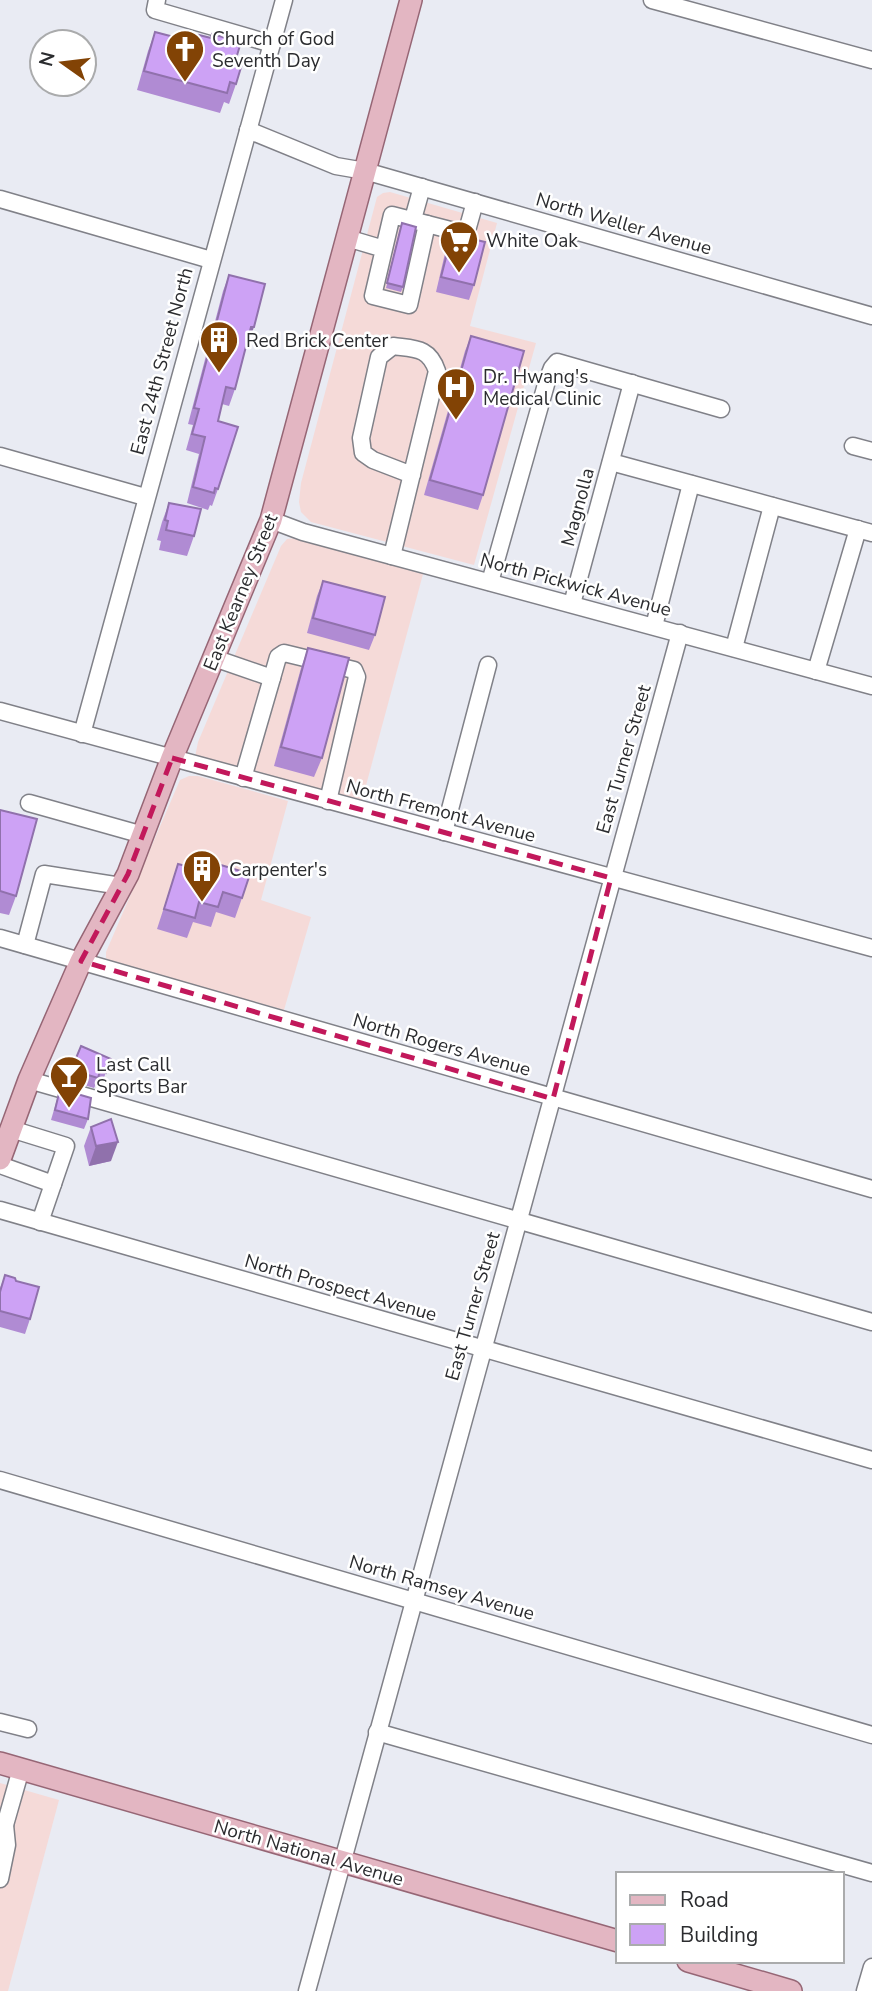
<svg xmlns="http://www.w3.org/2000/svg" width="872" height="1991" font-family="'Nunito Sans',sans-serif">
  <rect width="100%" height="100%" fill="#e9ebf3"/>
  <g fill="#f5dad8">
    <path d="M390 192 497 223 470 326 536 343 474 565 311 522 301 512 299 502 301 483 377 197 383 193Z"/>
    <path d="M296 538 423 574 361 804 195 757 198 742 281 546 287 539Z"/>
    <path d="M189 776H198L288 801 261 900 311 917 284 1010 112 962 106 958V952L180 780Z"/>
    <path d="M0 1783 59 1800 8 1991H0Z"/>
  </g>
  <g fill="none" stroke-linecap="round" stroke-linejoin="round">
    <g stroke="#808188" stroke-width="19">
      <g id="minor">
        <path d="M157 0 155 10 272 44"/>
        <path d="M652 0 872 60"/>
        <path d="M248 130 336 166 365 171 872 316"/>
        <path d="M0 199 211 260"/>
        <path d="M413 219 422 187"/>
        <path d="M427 224 466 234 475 202"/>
        <path d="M347 238 384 249 373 296 409 305 427 224 392 215 384 249"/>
        <path d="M853 446 872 451"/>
        <path d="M0 456 145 497"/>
        <path d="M611 462 872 533"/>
        <path d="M271 520 303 532 872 686"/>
        <path d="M392 556 437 371C429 347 415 349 393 346L379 357 361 438 363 453 373 460 412 475"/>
        <path d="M490 582 547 381 552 368 557 362 721 409"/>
        <path d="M572 604 632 383"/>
        <path d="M654 626 691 484"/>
        <path d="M734 648 772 506"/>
        <path d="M214 658 272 678 278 657 284 653 354 670 357 677 328 801"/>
        <path d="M816 671 858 529"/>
        <path d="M0 711 872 948"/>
        <path d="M82 734 284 0"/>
        <path d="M243 778 272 678"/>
        <path d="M29 803 143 835"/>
        <path d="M444 832 488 665"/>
        <path d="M0 938 872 1189"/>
        <path d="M25 945 44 874 121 886"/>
        <path d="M29 1080 872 1322"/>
        <path d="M11 1129 66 1146 40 1222"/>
        <path d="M0 1165 53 1184"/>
        <path d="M0 1210 872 1460"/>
        <path d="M0 1480 872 1735"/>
        <path d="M0 1722 28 1729"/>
        <path d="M377 1732 872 1873"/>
        <path d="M0 1824 5 1825 21 1769"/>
        <path d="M0 1879 7 1845 5 1825"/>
        <path d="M307 1991C429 1538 556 1086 680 633"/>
        <path d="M865 1991 872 1967"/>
      </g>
    </g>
    <g stroke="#966675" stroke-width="24">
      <g id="major">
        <path d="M0 1159 29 1080 81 961 128 874 172 758 271 520 411 0"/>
        <path d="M0 1763 618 1941"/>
        <path d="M688 1961 791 1991"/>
      </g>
    </g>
    <use href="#minor" stroke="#fff" stroke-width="16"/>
    <use href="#major" stroke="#e3b6c2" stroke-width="21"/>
  </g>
  <g fill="#b08bd3">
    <path d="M155 32 196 43 199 35 235 62 236 84 229 104 224 102 220 113 137 90 148 51Z"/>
    <path d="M402 223 403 287 401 292 386 288Z"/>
    <path d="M452 234 474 285 469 300 436 292 446 249Z"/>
    <path d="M229 275 248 344H247L235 389 229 406 222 404 218 421V489L212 506 210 505 208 510 187 503 199 454 186 450 193 425 188 424 223 291Z"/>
    <path d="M471 336 483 495 478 510 424 495 465 351Z"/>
    <path d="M169 503 194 536 187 556 159 550 161 541 157 540 162 522Z"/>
    <path d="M323 581 375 635 369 650 307 633 317 596Z"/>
    <path d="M308 648 322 758 314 777 274 766 301 668Z"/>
    <path d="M0 810 16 896 9 915 0 913Z"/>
    <path d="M178 864 242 898 235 918 216 912 211 927 193 922 187 938 157 929Z"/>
    <path d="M81 1046 111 1059 102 1083 97 1082 94 1088 67 1080Z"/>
    <path d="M60 1089 88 1119 84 1129 51 1120Z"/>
    <path d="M91 1127 111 1161 89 1166 84 1146Z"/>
    <path d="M5 1275 30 1319 25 1334 0 1327V1288Z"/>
  </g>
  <g fill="#9071ac">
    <path d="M251 327H254L248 344H245Z"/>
    <path d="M118 1142 111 1161 89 1166 96 1146Z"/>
  </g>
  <g fill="#cda2f5" stroke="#9071ac" stroke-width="2">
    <path d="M155 32 197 43 199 35 211 38 212 34 241 42 235 62 242 64 236 84 230 82 227 93 144 71Z"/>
    <path d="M402 223 416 227 403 287 387 283Z"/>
    <path d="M452 234 485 242 474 285 441 277Z"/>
    <path d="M229 275 265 284 254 327H251L235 389 226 387 218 421 238 427 218 489 215 488 214 493 193 487 205 437 192 434 199 409 194 408Z"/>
    <path d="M471 336 524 351 483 495 430 480Z"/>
    <path d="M169 503 201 509 194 536 166 530 168 521 165 520Z"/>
    <path d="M323 581 385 597 375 635 313 618Z"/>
    <path d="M308 648 349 658 322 758 281 747Z"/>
    <path d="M0 810 37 819 16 896 0 891Z"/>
    <path d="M178 864 218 874 221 865 250 874 242 898 223 892 218 907 199 902 195 918 164 909Z"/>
    <path d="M81 1046 111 1059 106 1073 100 1071 98 1078 71 1070Z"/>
    <path d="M60 1089 91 1098 88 1119 55 1110Z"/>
    <path d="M111 1119 118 1142 96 1146 91 1127Z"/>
    <path d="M5 1275 15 1278 16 1281 39 1287 30 1319 0 1311V1292Z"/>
  </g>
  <path fill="none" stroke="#c2185b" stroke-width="5" stroke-dasharray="14 9" stroke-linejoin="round" d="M172 758 611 878 553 1099 81 961 128 874Z"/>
  <defs>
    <g id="church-pin" transform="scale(2.0125)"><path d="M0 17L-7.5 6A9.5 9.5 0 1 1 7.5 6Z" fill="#824305" stroke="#fff"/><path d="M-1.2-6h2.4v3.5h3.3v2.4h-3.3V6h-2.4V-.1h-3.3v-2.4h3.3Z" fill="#fff"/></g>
    <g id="supermarket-pin" transform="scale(2.0125)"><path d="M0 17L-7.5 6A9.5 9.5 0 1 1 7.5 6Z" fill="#824305" stroke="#fff"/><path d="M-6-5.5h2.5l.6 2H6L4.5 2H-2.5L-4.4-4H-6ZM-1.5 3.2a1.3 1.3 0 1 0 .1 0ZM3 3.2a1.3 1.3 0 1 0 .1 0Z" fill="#fff"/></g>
    <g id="building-pin" transform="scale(2.0125)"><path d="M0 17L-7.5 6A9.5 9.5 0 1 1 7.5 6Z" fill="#824305" stroke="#fff"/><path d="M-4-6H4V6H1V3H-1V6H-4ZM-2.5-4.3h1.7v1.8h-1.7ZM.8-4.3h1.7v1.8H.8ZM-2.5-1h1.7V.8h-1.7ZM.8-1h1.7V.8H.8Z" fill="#fff"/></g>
    <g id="hospital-pin" transform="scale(2.0125)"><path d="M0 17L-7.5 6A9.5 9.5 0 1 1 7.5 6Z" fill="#824305" stroke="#fff"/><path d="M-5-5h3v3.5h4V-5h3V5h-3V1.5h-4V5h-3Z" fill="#fff"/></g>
    <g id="bar-pin" transform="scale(2.0125)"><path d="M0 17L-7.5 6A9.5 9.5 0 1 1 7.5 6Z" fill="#824305" stroke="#fff"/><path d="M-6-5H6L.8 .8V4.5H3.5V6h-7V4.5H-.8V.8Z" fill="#fff"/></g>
  </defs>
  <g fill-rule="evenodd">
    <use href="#church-pin" x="185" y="49"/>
    <use href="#supermarket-pin" x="459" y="240"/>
    <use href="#building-pin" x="219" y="340"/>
    <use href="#hospital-pin" x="456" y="387"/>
    <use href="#building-pin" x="202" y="869"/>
    <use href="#bar-pin" x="69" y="1075"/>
  </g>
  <g text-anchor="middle" stroke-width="5" stroke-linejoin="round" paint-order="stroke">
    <g font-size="19" fill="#2b2c2f" stroke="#fff" text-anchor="start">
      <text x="212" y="45">Church of God<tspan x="212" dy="22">Seventh Day</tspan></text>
      <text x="486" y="247">White Oak</text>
      <text x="246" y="347">Red Brick Center</text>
      <text x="483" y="383">Dr. Hwang's<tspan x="483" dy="22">Medical Clinic</tspan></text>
      <text x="229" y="876">Carpenter's</text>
      <text x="96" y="1071">Last Call<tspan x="96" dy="22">Sports Bar</tspan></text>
    </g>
    <g font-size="19" fill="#2b2c2f" stroke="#fff">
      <text transform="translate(624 223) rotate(16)" y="7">North Weller Avenue</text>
      <text transform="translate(161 361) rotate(-75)" y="7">East 24th Street North</text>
      <text transform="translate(577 507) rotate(-75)" y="7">Magnolla</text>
      <text transform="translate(576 584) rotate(15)" y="7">North Pickwick Avenue</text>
      <text transform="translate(240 592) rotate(-68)" y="7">East Kearney Street</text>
      <text transform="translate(623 759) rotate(-74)" y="7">East Turner Street</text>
      <text transform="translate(441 810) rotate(15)" y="7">North Fremont Avenue</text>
      <text transform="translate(442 1044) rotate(16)" y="7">North Rogers Avenue</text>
      <text transform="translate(341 1287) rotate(16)" y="7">North Prospect Avenue</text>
      <text transform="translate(472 1306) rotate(-74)" y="7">East Turner Street</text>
      <text transform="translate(442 1587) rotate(16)" y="7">North Ramsey Avenue</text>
      <text transform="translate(309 1852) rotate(16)" y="7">North National Avenue</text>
    </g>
  </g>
  <rect x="616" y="1872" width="228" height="91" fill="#ffffff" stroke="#aaabac" stroke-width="2"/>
  <rect x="630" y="1895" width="35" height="10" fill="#e3b6c2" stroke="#aaabac" stroke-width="2"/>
  <text x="680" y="1907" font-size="21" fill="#2b2c2f">Road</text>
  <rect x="630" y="1924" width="35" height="21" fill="#cda2f5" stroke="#aaabac" stroke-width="2"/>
  <text x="680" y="1942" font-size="21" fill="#2b2c2f">Building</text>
  <g transform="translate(63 63) rotate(284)"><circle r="33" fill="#ffffff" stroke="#aaabac" stroke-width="2"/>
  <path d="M0-5L12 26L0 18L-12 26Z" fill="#824305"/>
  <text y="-10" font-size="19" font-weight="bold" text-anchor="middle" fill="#2b2c2f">N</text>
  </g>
</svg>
